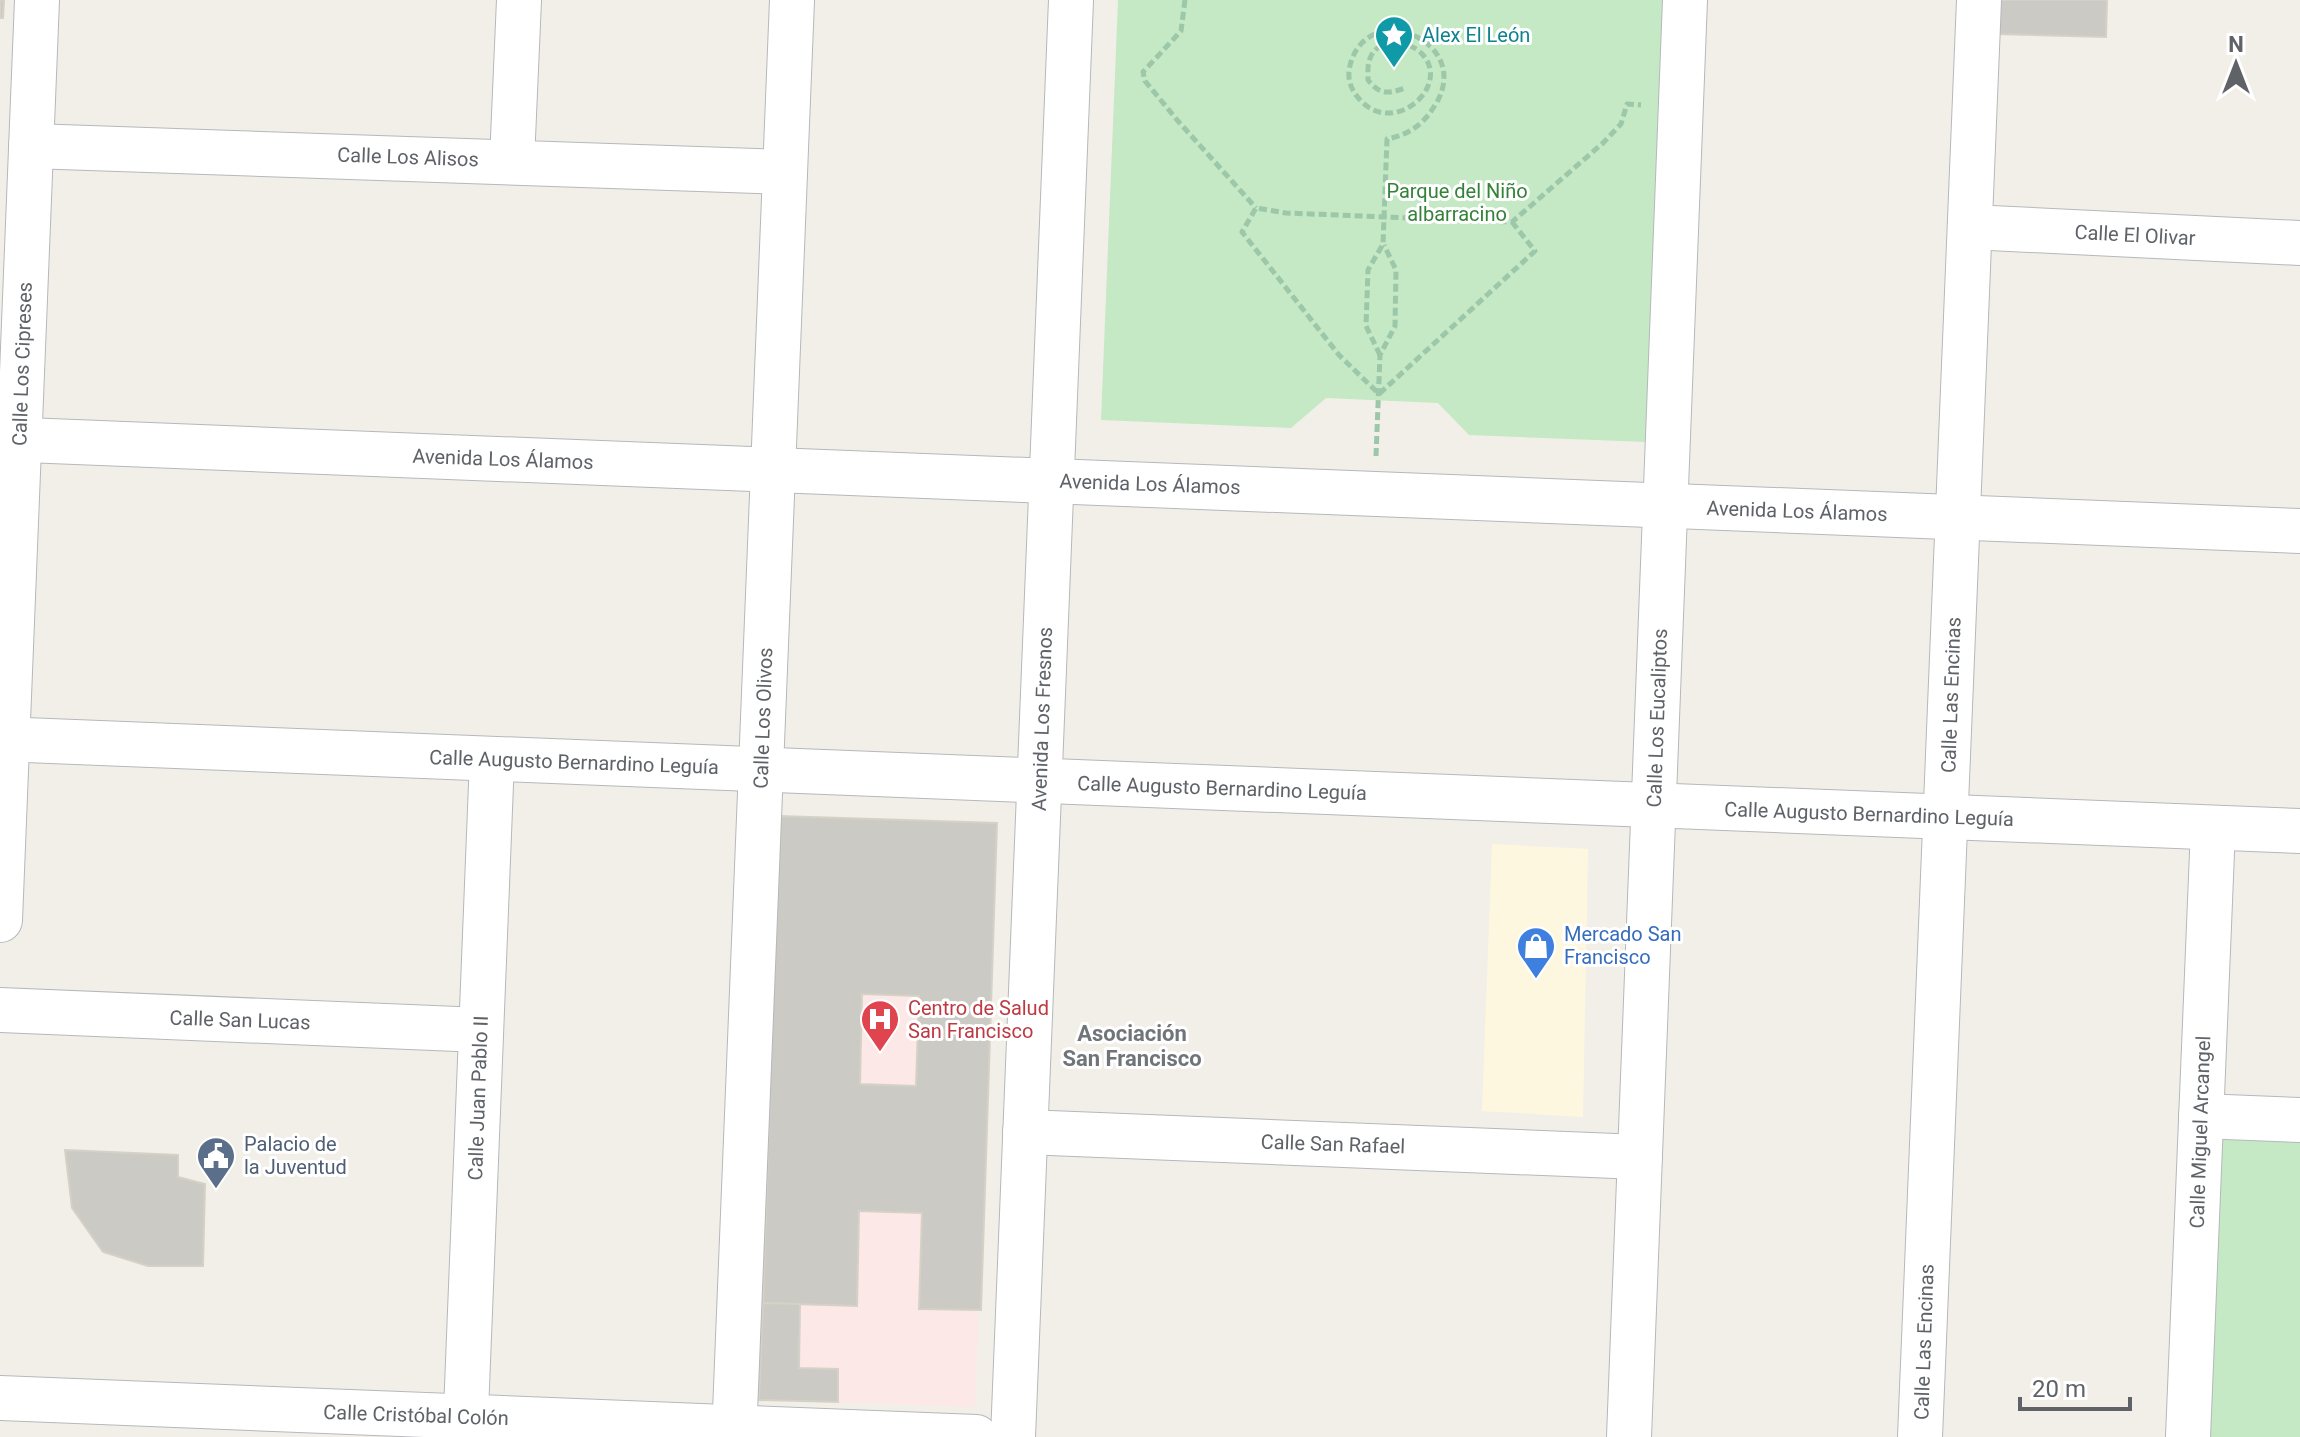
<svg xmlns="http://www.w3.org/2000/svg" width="2300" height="1437" font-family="Roboto,sans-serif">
  <rect width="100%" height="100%" fill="#f1efe8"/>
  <path fill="#fef7e0" d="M1492 844 1588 849 1583 1117 1482 1111Z"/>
  <path fill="#fce8e6" d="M779 816 997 823 975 1407 759 1400Z"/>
  <g fill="#c5e8c5">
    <path d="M1118 0H1672L1647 442 1469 435 1438 403 1326 398 1291 428 1101 420Z"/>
    <path d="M2224 1137 2300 1138V1437H2205L2215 1144Z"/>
  </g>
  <g fill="#cccac5" stroke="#d6d1c6" stroke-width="2" fill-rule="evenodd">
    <path d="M0 0H4L3 18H0Z"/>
    <path d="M1997 0H2107L2106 37 1996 34Z"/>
    <path d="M779 816 997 823 981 1310 919 1309 922 1213 859 1211 857 1306 763 1303ZM862 994 919 996 916 1086 860 1084Z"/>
    <path d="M65 1150 178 1155V1177L205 1184 203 1266H148L103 1252 72 1208Z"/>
    <path d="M763 1303 800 1304 799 1368 838 1369V1402L759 1400Z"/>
  </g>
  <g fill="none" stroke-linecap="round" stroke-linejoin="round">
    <g stroke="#b5b8bc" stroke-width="46">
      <g id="minor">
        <path d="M31 146 785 172"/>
        <path d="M512 161 519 0"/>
        <path d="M1970 227 2300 243"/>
        <path d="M0 439 2300 531"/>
        <path d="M0 739 2300 831"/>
        <path d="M0 920 37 0"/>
        <path d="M0 1010 481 1030"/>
        <path d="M2201 1116 2300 1120"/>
        <path d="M1025 1132 1640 1157"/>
        <path d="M0 1398 976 1437"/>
        <path d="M465 1437 492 759"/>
        <path d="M734 1437 792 0"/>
        <path d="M1013 1437 1071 0"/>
        <path d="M1629 1437 1685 0"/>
        <path d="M1920 1437 1979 0"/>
        <path d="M2188 1437 2213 828"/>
      </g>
    </g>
    <g stroke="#9cc7a9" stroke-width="5" stroke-dasharray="8 4" stroke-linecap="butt">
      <path d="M1185 0 1181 31 1143 72 1145 81 1178 121 1256 208"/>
      <path d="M1512 222 1535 251 1379 394 1339 355 1242 232 1256 208 1286 213 1512 222 1603 143 1621 124 1627 104 1641 105"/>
      <path d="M1380 355 1366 326 1368 270 1383 244 1387 139C1412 134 1426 122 1438 100 1469 40 1370 0 1351 62 1346 78 1350 89 1361 101 1394 136 1451 87 1423 55 1410 40 1380 37 1371 56 1367 64 1368 73 1368 80 1380 95 1388 94 1405 88"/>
      <path d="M1376 456 1380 355 1395 326 1396 270 1384 245"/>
    </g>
    <use href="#minor" stroke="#fff" stroke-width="44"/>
  </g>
  <defs>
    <g id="sight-pin" transform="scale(2)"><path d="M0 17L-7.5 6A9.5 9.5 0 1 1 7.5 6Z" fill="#0f9aa8" stroke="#fff"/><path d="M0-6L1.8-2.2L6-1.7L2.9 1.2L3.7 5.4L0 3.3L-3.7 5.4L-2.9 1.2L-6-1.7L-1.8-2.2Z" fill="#fff"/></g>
    <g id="shop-pin" transform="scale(2)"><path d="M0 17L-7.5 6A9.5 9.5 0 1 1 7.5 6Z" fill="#3f7fe0" stroke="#fff"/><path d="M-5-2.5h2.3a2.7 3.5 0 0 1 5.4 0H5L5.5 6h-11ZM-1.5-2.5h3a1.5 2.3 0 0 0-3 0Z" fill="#fff"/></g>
    <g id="hospital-pin" transform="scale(2)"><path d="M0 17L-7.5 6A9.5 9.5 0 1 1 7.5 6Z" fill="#e0444e" stroke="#fff"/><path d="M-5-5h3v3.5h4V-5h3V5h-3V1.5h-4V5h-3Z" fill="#fff"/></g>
    <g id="civic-pin" transform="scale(2)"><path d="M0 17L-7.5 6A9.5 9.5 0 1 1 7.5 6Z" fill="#5c6f8a" stroke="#fff"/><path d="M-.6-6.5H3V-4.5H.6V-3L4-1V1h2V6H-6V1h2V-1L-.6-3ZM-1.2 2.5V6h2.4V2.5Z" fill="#fff"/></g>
  </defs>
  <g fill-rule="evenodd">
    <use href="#sight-pin" x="1394" y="35"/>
    <use href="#shop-pin" x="1536" y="946"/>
    <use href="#hospital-pin" x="880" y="1019"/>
    <use href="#civic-pin" x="216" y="1156"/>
  </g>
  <g text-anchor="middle" stroke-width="6" stroke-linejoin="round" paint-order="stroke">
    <g font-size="20" fill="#0d838f" stroke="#fff" text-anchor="start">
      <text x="1422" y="42">Alex El León</text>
    </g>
    <g font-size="20" fill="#5f6368" stroke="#fff">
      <text transform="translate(408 157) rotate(2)" y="7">Calle Los Alisos</text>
      <text transform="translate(2135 235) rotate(3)" y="7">Calle El Olivar</text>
      <text transform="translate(22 364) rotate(-88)" y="7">Calle Los Cipreses</text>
      <text transform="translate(503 459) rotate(2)" y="7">Avenida Los Álamos</text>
      <text transform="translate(1150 484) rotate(2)" y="7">Avenida Los Álamos</text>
      <text transform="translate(1797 511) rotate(2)" y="7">Avenida Los Álamos</text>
      <text transform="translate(1951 695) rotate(-88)" y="7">Calle Las Encinas</text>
      <text transform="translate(763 718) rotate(-88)" y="7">Calle Los Olivos</text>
      <text transform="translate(1657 718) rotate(-88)" y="7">Calle Los Eucaliptos</text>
      <text transform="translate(1042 719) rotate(-88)" y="7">Avenida Los Fresnos</text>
      <text transform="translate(574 762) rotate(2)" y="7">Calle Augusto Bernardino Leguía</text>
      <text transform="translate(1222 788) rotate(2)" y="7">Calle Augusto Bernardino Leguía</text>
      <text transform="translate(1869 814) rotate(2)" y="7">Calle Augusto Bernardino Leguía</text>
      <text transform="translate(240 1020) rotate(2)" y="7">Calle San Lucas</text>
      <text transform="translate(478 1098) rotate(-88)" y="7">Calle Juan Pablo II</text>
      <text transform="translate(2200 1132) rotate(-88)" y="7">Calle Miguel Arcangel</text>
      <text transform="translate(1333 1144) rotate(2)" y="7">Calle San Rafael</text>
      <text transform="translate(1924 1342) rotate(-88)" y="7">Calle Las Encinas</text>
      <text transform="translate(416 1415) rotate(2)" y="7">Calle Cristóbal Colón</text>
    </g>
    <g font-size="20" fill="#348238" stroke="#fff">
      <text x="1457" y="198">Parque del Niño<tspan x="1457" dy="23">albarracino</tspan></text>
    </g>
    <g font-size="20" fill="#366cbe" stroke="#fff" text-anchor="start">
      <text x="1564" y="941">Mercado San<tspan x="1564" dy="23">Francisco</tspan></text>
    </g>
    <g font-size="20" fill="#be3a42" stroke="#fff" text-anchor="start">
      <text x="908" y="1015">Centro de Salud<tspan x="908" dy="23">San Francisco</tspan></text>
    </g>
    <g font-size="20" fill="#4e5e75" stroke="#fff" text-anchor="start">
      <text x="244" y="1151">Palacio de<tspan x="244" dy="23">la Juventud</tspan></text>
    </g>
    <g font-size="22" font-weight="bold" fill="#70757a" stroke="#fff">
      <text x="1132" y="1041">Asociación<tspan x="1132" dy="25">San Francisco</tspan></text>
    </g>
  </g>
  <g transform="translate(2236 64)" stroke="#ffffff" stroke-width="6" paint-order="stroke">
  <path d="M0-6L14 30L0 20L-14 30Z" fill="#5f6368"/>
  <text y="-12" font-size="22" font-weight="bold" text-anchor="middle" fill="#5f6368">N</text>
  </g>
  <path d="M2020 1397v12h110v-12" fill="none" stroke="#5f6368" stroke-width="4"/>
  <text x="2032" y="1397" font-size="24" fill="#5f6368" stroke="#ffffff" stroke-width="6" paint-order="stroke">20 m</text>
</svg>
